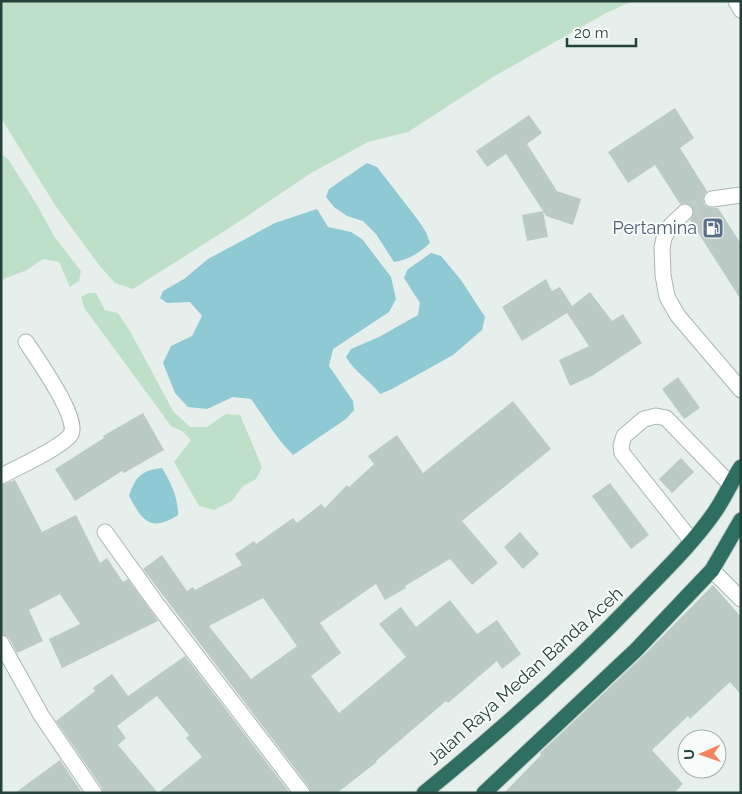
<svg xmlns="http://www.w3.org/2000/svg" width="742" height="794" font-family="Raleway,sans-serif">
  <rect width="100%" height="100%" fill="#e6efeb"/>
  <g fill="#bfe0c8">
    <path d="M1 1H633L606 13 493 77 408 132 368 142 311 173 237 223 133 289 115 283 99 265 55 205 1 118Z"/>
    <path d="M1 154 8 159 37 205 54 236 81 271 79 281 70 287 59 262 43 259 27 270 1 280Z"/>
    <path d="M89 293H96L105 310 118 313 130 331 173 411 190 427H207L226 414 240 415 262 467 256 479 243 486 232 501 214 510 199 506 174 462 191 440 182 431 171 426 85 309 81 297Z"/>
  </g>
  <g fill="#8ec9d4">
    <path d="M367 163 377 167 418 220 426 232 430 243C419 253 409 260 394 262L376 234 363 221 347 216 334 207 326 197 329 189Z"/>
    <path d="M317 209 328 227 351 232 362 239 391 277 396 299 389 312 333 349 329 366 353 401 354 410 346 419 293 455C276 438 265 418 251 399L233 397 207 409 188 407 175 393 163 363 171 346 192 336 202 316 190 302 167 303 160 298 163 291 184 279 208 259 275 223Z"/>
    <path d="M431 253 441 256 461 280 485 317 482 330 453 355 392 389 380 394C369 379 356 374 346 357L351 349 379 337 418 315 420 303 404 278 407 270Z"/>
    <path d="M162 468C171 483 178 497 178 515 150 533 142 520 129 496 135 477 142 470 162 468Z"/>
  </g>
  <g fill="#bbcac4" fill-rule="evenodd">
    <path d="M675 108 694 138 680 148 707 191 703 196 704 204 709 208H718L741 244V300L690 220 694 214 692 206 687 203 680 204 655 165 628 183 608 152Z"/>
    <path d="M529 115 542 133 527 144 557 191 581 199 573 225 546 216 543 211 548 237 527 241 522 215 543 211 506 154 487 167 476 151Z"/>
    <path d="M546 279 552 291 560 287 572 306 590 292 612 321 623 314 642 343 592 376 570 386 559 360 589 346 567 313 522 341 502 307Z"/>
    <path d="M678 377 700 408 684 419 662 389Z"/>
    <path d="M513 401 551 449 462 521 498 563 472 585 450 559 405 586 406 588 385 600 376 584 320 623 341 653 311 676 339 713 406 657 379 624 401 607 416 627 450 600 477 634 497 620 521 654 502 669 497 661 448 703 446 701 376 761 377 762 337 793H311L309 787 143 569 162 555 187 591 193 587 195 590 242 565 235 554 254 541 256 544 293 518 297 523 321 504 325 508 347 485 349 487 374 464 368 456 397 435 423 473ZM263 598 297 646 251 679 209 626Z"/>
    <path d="M143 413 164 450 124 473 122 471 75 501 55 469 104 438 103 436Z"/>
    <path d="M681 458 694 472 672 493 659 479Z"/>
    <path d="M15 480 42 532 76 515 100 563 107 558 123 582 128 579 158 621 62 668 49 639 80 624 60 594 29 610 43 641 17 653 9 638 1 634V485Z"/>
    <path d="M610 483 649 535 631 549 592 496Z"/>
    <path d="M520 532 539 554 523 569 504 547Z"/>
    <path d="M713 585 741 617V695L730 682 690 719 688 716 652 750 683 784 674 793H504L541 755 540 753 643 656Z"/>
    <path d="M185 656 290 793H158L202 757 186 738 189 735 157 696 117 726 126 738 118 745 158 793H103L102 788 56 721 95 691 93 688 112 674 128 696Z"/>
    <path d="M60 760 82 793H15Z"/>
  </g>
  <g fill="none" stroke-linecap="round" stroke-linejoin="round">
    <path stroke="#bfccc8" stroke-width="15" stroke-dasharray="15 8" stroke-linecap="butt" d="M685 212 712 199"/>
    <g stroke="#a8b8b2" stroke-width="17">
      <g id="minor">
        <path d="M736 1 741 10"/>
        <path d="M712 199 741 195"/>
        <path d="M685 212 671 225 664 238 662 248 663 275 667 297 678 316 741 390"/>
        <path d="M1 476C15 469 64 446 71 434 80 419 36 357 26 342"/>
        <path d="M105 532 156 603 302 793"/>
        <path d="M691 540 622 453 621 446 624 436 644 419 656 416 666 418 730 484"/>
        <path d="M712 570 741 599"/>
        <path d="M1 643 41 715 94 793"/>
      </g>
    </g>
    <g stroke="#c2cac8" stroke-width="17">
      <g id="highway">
        <path d="M424 793C499 732 573 666 640 596 665 570 693 543 714 513 724 499 731 482 741 467"/>
        <path d="M484 793 636 650 712 570 741 520"/>
      </g>
    </g>
    <use href="#minor" stroke="#fff" stroke-width="15"/>
    <use href="#highway" stroke="#2f6f62" stroke-width="15"/>
  </g>
  <defs>
    <g id="fuel-square" transform="scale(1.125)"><rect x="-9" y="-9" width="18" height="18" rx="4" fill="#5c6f8a" stroke="#f7fbf9"/><path d="M-5.5-6h7V0h2V4h1.3V-2.5L3-4.5l.8-.8L6-3V5H2.5V1h-1V6h-7ZM-4.2-4.7v3.2H.2V-4.7Z" fill="#fff"/></g>
  </defs>
  <g fill-rule="evenodd">
    <use href="#fuel-square" x="713" y="228"/>
  </g>
  <g text-anchor="middle" stroke-width="4" stroke-linejoin="round" paint-order="stroke">
    <g font-size="18" fill="#4e5e75" stroke="#f7fbf9" text-anchor="end">
      <text x="697" y="234">Pertamina</text>
    </g>
    <g font-size="18" fill="#24423a" stroke="#f7fbf9">
      <text transform="translate(525 676) rotate(-42)" y="6">Jalan Raya Medan Banda Aceh</text>
    </g>
  </g>
  <rect width="742" height="794" fill="none" stroke="#24423a" stroke-width="5"/>
  <g transform="translate(702 754) rotate(268)"><circle r="24" fill="#f7fbf9" stroke="#a3b1ad"/>
  <path d="M0-4L9 19L0 12L-9 19Z" fill="#f4845f"/>
  <text y="-8" font-size="14" font-weight="bold" text-anchor="middle" fill="#24423a">U</text>
  </g>
  <path d="M567 38v8h69v-8" fill="none" stroke="#24423a" stroke-width="2.5"/>
  <text x="574" y="38" font-size="15" fill="#24423a" stroke="#f7fbf9" stroke-width="4" paint-order="stroke">20 m</text>
</svg>
